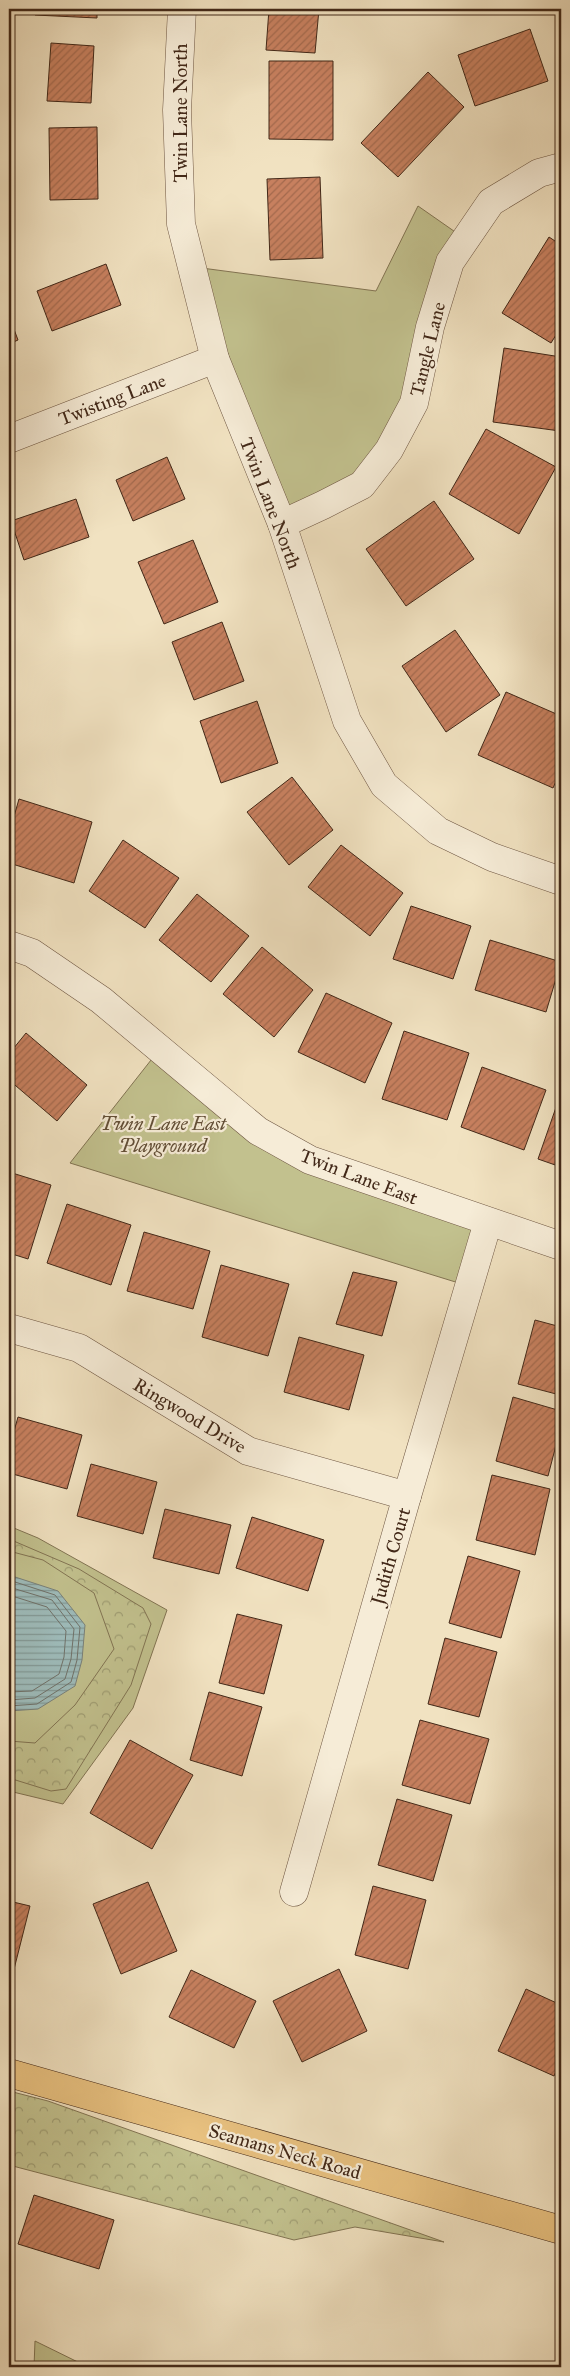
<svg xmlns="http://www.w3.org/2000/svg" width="570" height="2376" font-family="'IM FELL Great Primer',serif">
  <defs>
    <pattern id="forest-crowns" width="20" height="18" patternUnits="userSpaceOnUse" patternTransform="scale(1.25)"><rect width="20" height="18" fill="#c2c18e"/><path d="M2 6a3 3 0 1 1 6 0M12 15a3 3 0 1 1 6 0" fill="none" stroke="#9f9d73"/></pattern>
    <pattern id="water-rules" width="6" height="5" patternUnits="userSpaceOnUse" patternTransform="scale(1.25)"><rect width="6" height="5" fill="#9ebcbb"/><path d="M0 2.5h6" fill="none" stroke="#829997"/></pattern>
    <pattern id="building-hatch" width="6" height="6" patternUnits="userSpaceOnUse" patternTransform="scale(1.25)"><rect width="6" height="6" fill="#c7805f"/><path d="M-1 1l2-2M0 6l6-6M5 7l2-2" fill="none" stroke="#a3694d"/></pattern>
  </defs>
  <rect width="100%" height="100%" fill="#f1e2c1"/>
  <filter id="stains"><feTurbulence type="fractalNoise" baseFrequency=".004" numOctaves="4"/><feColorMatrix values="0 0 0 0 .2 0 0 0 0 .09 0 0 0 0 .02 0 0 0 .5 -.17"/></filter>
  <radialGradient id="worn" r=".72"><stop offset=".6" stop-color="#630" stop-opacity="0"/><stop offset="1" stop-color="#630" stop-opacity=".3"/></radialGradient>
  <g fill="#c2c18e" stroke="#827453">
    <path d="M418 206 461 236 411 401 359 483 283 521 194 267 376 291Z"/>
    <path d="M155 1055 247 1133 480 1226 462 1284 70 1163Z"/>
    <path d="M9 1526 38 1538 167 1610 133 1708 63 1804 9 1791Z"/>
    <path d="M35 2341 88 2367H34Z"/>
  </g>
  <g fill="url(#forest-crowns)" stroke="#827453">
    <path d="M9 1539 79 1569 143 1608 151 1624 131 1685 66 1789 51 1791 9 1778V1741L35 1743 75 1705 114 1649 94 1593 43 1560 9 1551Z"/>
    <path d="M9 2091 48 2101 444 2242 355 2227 294 2240 9 2165Z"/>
  </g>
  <path fill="url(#water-rules)" stroke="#79817a" d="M9 1575 58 1591 85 1625 82 1660 75 1686 38 1709 9 1711Z"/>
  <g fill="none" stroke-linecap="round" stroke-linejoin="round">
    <g stroke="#70726a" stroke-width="1">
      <path d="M9 1580 55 1595 80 1627 77 1660 71 1682 37 1704 9 1706"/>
      <path d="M9 1587 52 1600 74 1629 71 1659 65 1679 35 1698 9 1700"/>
      <path d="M9 1595 47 1607 66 1631 64 1657 59 1674 32 1691 9 1692"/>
    </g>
  </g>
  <g fill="url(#building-hatch)" stroke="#422818">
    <path d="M36 9H97V18L35 15Z"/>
    <path d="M269 9H319L315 53 266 50Z"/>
    <path d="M530 29 548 81 475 106 458 55Z"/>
    <path d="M51 43 94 46 91 103 47 101Z"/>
    <path d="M269 61H333V140L269 139Z"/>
    <path d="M428 72 464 107 398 177 361 143Z"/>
    <path d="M97 127 98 199 50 200 49 128Z"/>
    <path d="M320 177 323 258 270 260 267 179Z"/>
    <path d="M549 237 561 245V327L551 343 502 313Z"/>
    <path d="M106 264 121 305 52 331 37 291Z"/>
    <path d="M9 316 18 340 9 344Z"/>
    <path d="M504 348 561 357 560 431 493 422Z"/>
    <path d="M486 429 556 467 519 534 449 494Z"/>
    <path d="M167 457 185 499 133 521 116 480Z"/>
    <path d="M76 499 89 537 24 560 11 521Z"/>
    <path d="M434 501 474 559 406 606 366 549Z"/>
    <path d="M193 540 218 602 164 624 138 562Z"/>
    <path d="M222 622 244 681 194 700 172 642Z"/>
    <path d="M455 630 500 695 446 732 402 666Z"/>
    <path d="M506 692 561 716V770L553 788 478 755Z"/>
    <path d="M257 701 278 763 221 783 200 721Z"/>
    <path d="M292 777 333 830 289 865 247 812Z"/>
    <path d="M19 799 92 822 74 883 9 863V834Z"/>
    <path d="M123 840 179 878 145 928 89 891Z"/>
    <path d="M341 845 403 893 370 936 308 887Z"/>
    <path d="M197 894 249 936 211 982 159 940Z"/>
    <path d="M411 906 471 926 453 979 393 959Z"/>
    <path d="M490 940 561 962 546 1012 475 990Z"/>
    <path d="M262 947 313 990 274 1037 223 994Z"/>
    <path d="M326 993 392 1023 365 1083 298 1052Z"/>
    <path d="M404 1031 469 1053 447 1120 382 1099Z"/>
    <path d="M26 1033 87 1085 57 1121 9 1080V1054Z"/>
    <path d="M482 1067 546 1090 524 1150 461 1127Z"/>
    <path d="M561 1093V1167L538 1159Z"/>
    <path d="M9 1172 51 1185 28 1259 9 1253Z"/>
    <path d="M67 1204 131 1225 111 1285 47 1263Z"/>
    <path d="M144 1232 210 1251 193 1309 127 1291Z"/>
    <path d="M221 1265 289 1284 268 1356 202 1337Z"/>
    <path d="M353 1272 397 1282 382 1336 336 1324Z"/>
    <path d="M535 1320 561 1327 560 1395 518 1384Z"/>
    <path d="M299 1337 364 1355 349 1410 284 1392Z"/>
    <path d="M513 1397 561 1411V1426L548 1476 496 1461Z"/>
    <path d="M18 1417 82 1435 67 1489 9 1473V1449Z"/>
    <path d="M91 1464 157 1482 143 1534 77 1516Z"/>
    <path d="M492 1475 550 1489 535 1555 476 1540Z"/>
    <path d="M165 1509 231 1525 219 1574 153 1558Z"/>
    <path d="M252 1517 324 1540 308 1591 236 1568Z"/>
    <path d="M468 1556 520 1571 501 1638 449 1623Z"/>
    <path d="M237 1614 282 1625 264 1694 219 1683Z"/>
    <path d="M445 1638 497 1652 479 1717 428 1704Z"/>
    <path d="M209 1692 262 1707 242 1776 190 1760Z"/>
    <path d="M420 1720 489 1739 470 1804 402 1785Z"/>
    <path d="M130 1740 193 1775 152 1849 90 1813Z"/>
    <path d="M397 1799 452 1815 433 1881 378 1865Z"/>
    <path d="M148 1882 177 1951 121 1974 93 1904Z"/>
    <path d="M373 1886 426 1900 408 1969 355 1955Z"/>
    <path d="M9 1901 30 1906 9 1989Z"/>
    <path d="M339 1969 367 2031 302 2062 273 2001Z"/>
    <path d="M191 1970 256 2001 234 2048 169 2017Z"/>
    <path d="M526 1989 561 2005V2060L554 2076 498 2051Z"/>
    <path d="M34 2195 114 2220 99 2269 18 2244Z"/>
  </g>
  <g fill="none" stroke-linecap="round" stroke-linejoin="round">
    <g stroke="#6e5642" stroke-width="29">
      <g id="minor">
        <path d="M182 9 177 110 181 224 215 359 282 524 347 721 384 785 438 831 492 857 561 881"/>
        <path d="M9 439 215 359"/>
        <path d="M282 524 323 505 362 485 389 450 414 403 430 327 450 262 491 202 539 173 561 167"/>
        <path d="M9 945 32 953 101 1000 258 1131 310 1160 561 1246"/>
        <path d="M9 1328 79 1348 248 1451 407 1496"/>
        <path d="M294 1892 407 1496 488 1222"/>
      </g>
    </g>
    <g stroke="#422818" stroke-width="29">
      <path id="major" d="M9 2073 561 2230"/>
    </g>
    <use href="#minor" stroke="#f6ecd7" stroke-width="28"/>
    <use href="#major" stroke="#e8c180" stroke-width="28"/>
  </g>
  <g text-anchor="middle" stroke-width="4.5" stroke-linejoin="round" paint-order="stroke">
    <g font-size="19" fill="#422818" stroke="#f6ecd7">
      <text transform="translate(180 113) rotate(-90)" y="7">Twin Lane North</text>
      <text transform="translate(427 349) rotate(-76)" y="7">Tangle Lane</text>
      <text transform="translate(112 399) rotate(-21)" y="7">Twisting Lane</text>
      <text transform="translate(271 503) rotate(69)" y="7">Twin Lane North</text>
      <text transform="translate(359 1176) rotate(21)" y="7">Twin Lane East</text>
      <text transform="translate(190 1415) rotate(31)" y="7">Ringwood Drive</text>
      <text transform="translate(390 1556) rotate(-74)" y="7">Judith Court</text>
      <text transform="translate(285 2151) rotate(16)" y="7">Seamans Neck Road</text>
    </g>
    <g font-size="19" font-style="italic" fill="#624e36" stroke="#f6ecd7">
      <text x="163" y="1130">Twin Lane East<tspan x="163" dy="22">Playground</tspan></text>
    </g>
  </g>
  <rect width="570" height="2376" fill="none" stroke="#f1e2c1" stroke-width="30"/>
  <rect x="10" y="10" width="550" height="2356" fill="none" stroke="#422818" stroke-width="2.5"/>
  <rect x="15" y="15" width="540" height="2346" fill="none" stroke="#422818"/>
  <rect width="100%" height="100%" filter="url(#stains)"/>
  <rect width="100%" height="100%" fill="url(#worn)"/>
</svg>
